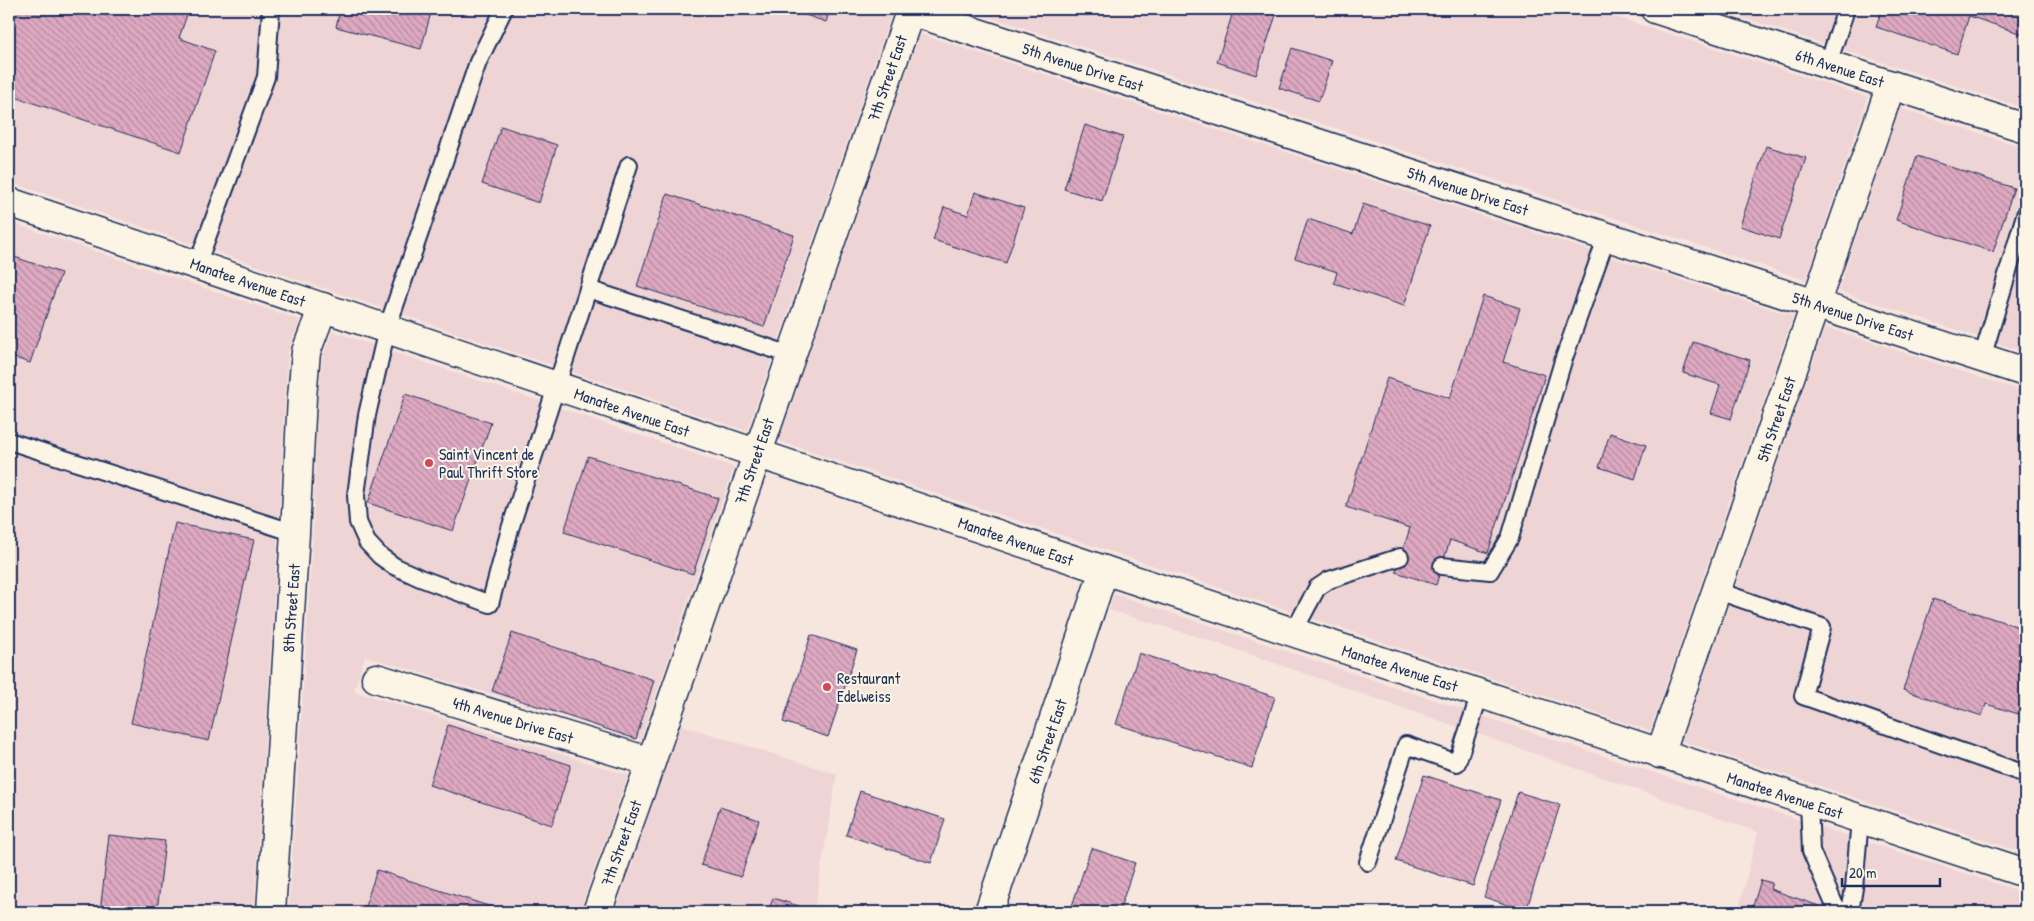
<svg xmlns="http://www.w3.org/2000/svg" width="2034" height="921" font-family="'Patrick Hand',sans-serif">
  <defs>
    <pattern id="building-back-hatch" width="6" height="6" patternUnits="userSpaceOnUse" patternTransform="scale(1.25)"><rect width="6" height="6" fill="#dea9c1"/><path d="M-1 5l2 2M0 0l6 6M5-1l2 2" fill="none" stroke="#b38aa0"/></pattern>
  </defs>
  <rect width="100%" height="100%" fill="#f6e6de"/>
  <filter id="ink" filterUnits="userSpaceOnUse"><feTurbulence type="fractalNoise" baseFrequency=".02" numOctaves="2"/><feDisplacementMap in="SourceGraphic" scale="10" xChannelSelector="R" yChannelSelector="G"/><feConvolveMatrix kernelMatrix="1 2 1 2 8 2 1 2 1" color-interpolation-filters="sRGB"/></filter>
  <g filter="url(#ink)">
    <g fill="#efd4d5">
      <path d="M9 9H893L747 431 9 182Z"/>
      <path d="M965 9H1591L1868 97 1806 280Z"/>
      <path d="M1716 9H2025V108Z"/>
      <path d="M920 34 1793 316 1650 731 779 441Z"/>
      <path d="M1900 108 2025 148V352L1838 291Z"/>
      <path d="M9 222 300 320 288 352 285 396 278 533 254 912H9Z"/>
      <path d="M1825 327 2025 392V853L1682 741Z"/>
      <path d="M332 331 734 467 641 739 365 656 354 691 628 775 579 912H289L313 533 318 397 323 356Z"/>
      <path d="M1114 594 1670 778 2025 893V912H1738L1758 832 1215 642 1109 610Z"/>
      <path d="M681 725 837 774 814 912H615Z"/>
    </g>
    <g fill="url(#building-back-hatch)" stroke="#1b2f5e">
      <path d="M9 9H189L179 38 215 51 181 152 9 95Z"/>
      <path d="M340 9H432L421 49 336 27Z"/>
      <path d="M788 9H830L826 22Z"/>
      <path d="M1234 9H1278L1256 75 1217 62Z"/>
      <path d="M1882 9H2025V35L1969 16 1957 54 1876 27Z"/>
      <path d="M1292 48 1332 61 1319 101 1279 88Z"/>
      <path d="M1085 125 1123 137 1102 201 1064 189Z"/>
      <path d="M501 126 557 145 539 203 482 184Z"/>
      <path d="M1766 146 1806 158 1779 239 1740 226Z"/>
      <path d="M1917 156 2014 188 1993 252 1896 220Z"/>
      <path d="M975 192 1024 208 1006 263 933 240 944 207 968 215Z"/>
      <path d="M667 194 794 235 764 327 637 286Z"/>
      <path d="M1363 204 1430 226 1404 306 1334 283 1337 272 1295 258 1308 219 1353 234Z"/>
      <path d="M9 255 61 273 30 363 9 356Z"/>
      <path d="M1483 296 1520 308 1503 362 1545 375 1488 553 1450 540 1436 585 1396 572 1410 528 1346 507 1387 378 1450 398Z"/>
      <path d="M1693 342 1750 360 1731 419 1711 413 1720 385 1683 373Z"/>
      <path d="M405 394 491 423 453 531 368 503Z"/>
      <path d="M1610 433 1646 445 1635 479 1599 467Z"/>
      <path d="M588 456 718 498 693 574 564 532Z"/>
      <path d="M175 523 254 540 209 741 131 723Z"/>
      <path d="M1933 599 2025 629V716L1986 704 1982 716 1903 690Z"/>
      <path d="M512 633 654 680 636 739 492 691Z"/>
      <path d="M811 635 857 650 828 737 783 722Z"/>
      <path d="M1139 653 1275 697 1252 768 1116 724Z"/>
      <path d="M448 725 571 765 552 825 429 785Z"/>
      <path d="M1424 775 1501 800 1473 886 1396 861Z"/>
      <path d="M860 791 945 819 931 863 846 835Z"/>
      <path d="M1518 792 1560 805 1526 911 1484 897Z"/>
      <path d="M720 807 759 820 741 877 701 865Z"/>
      <path d="M109 835 165 841 157 912H100Z"/>
      <path d="M1091 848 1135 863 1119 912H1070Z"/>
      <path d="M377 870 507 912H363Z"/>
      <path d="M1761 880 1772 883 1770 889 1819 906 1822 912H1751Z"/>
      <path d="M773 898 818 912H768Z"/>
    </g>
    <g fill="none" stroke-linecap="round" stroke-linejoin="round">
      <g stroke="#1b2f5e" stroke-width="20">
        <g id="lane">
          <path d="M504 9 478 62 387 329 367 415 356 495 358 522 367 542 380 556 394 566 420 578 490 604 510 529 588 289 791 355"/>
          <path d="M1828 64 1846 9"/>
          <path d="M197 265 266 77 271 9"/>
          <path d="M588 289 629 165"/>
          <path d="M1982 358 2025 215"/>
          <path d="M9 441 295 533"/>
          <path d="M1442 566 1490 571 1510 538 1563 361 1607 236"/>
          <path d="M1718 591 1822 627 1803 696 2025 774"/>
          <path d="M1293 633 1317 588 1329 580 1400 557"/>
          <path d="M1809 802 1811 851 1835 906 1843 912"/>
          <path d="M1368 862 1406 745 1457 763 1480 694"/>
          <path d="M1850 912 1854 888 1860 819"/>
        </g>
      </g>
      <g stroke="#1b2f5e" stroke-width="31">
        <g id="street">
          <path d="M910 11 2025 372"/>
          <path d="M376 678 651 762"/>
          <path d="M1660 754 1891 85"/>
          <path d="M271 912 295 533 302 397 306 352 323 307"/>
          <path d="M597 912 651 762 911 9"/>
          <path d="M989 912 1104 570"/>
        </g>
      </g>
      <g stroke="#1b2f5e" stroke-width="31">
        <g id="primary">
          <path d="M1655 9 2025 128"/>
          <path d="M9 202 1104 570 2025 873"/>
        </g>
      </g>
      <use href="#lane" stroke="#fcf5e5" stroke-width="16"/>
      <use href="#street" stroke="#fcf5e5" stroke-width="28"/>
      <use href="#primary" stroke="#fcf5e5" stroke-width="28"/>
    </g>
  </g>
  <g fill="#d1495b" stroke="#fcf5e5" stroke-width="2">
    <circle cx="429" cy="463" r="5"/>
    <circle cx="827" cy="687" r="5"/>
  </g>
  <g text-anchor="middle" stroke-width="4" stroke-linejoin="round" paint-order="stroke">
    <g font-size="16" fill="#1b2f5e" stroke="#fcf5e5">
      <text transform="translate(1083 67) rotate(18)" y="6">5th Avenue Drive East</text>
      <text transform="translate(1840 68) rotate(18)" y="6">6th Avenue East</text>
      <text transform="translate(887 78) rotate(-71)" y="6">7th Street East</text>
      <text transform="translate(1468 191) rotate(18)" y="6">5th Avenue Drive East</text>
      <text transform="translate(248 282) rotate(19)" y="6">Manatee Avenue East</text>
      <text transform="translate(1853 316) rotate(18)" y="6">5th Avenue Drive East</text>
      <text transform="translate(632 412) rotate(19)" y="6">Manatee Avenue East</text>
      <text transform="translate(1776 419) rotate(-71)" y="6">5th Street East</text>
      <text transform="translate(754 461) rotate(-71)" y="6">7th Street East</text>
      <text transform="translate(1016 541) rotate(19)" y="6">Manatee Avenue East</text>
      <text transform="translate(291 608) rotate(-86)" y="6">8th Street East</text>
      <text transform="translate(1400 668) rotate(18)" y="6">Manatee Avenue East</text>
      <text transform="translate(513 720) rotate(17)" y="6">4th Avenue Drive East</text>
      <text transform="translate(1047 741) rotate(-71)" y="6">6th Street East</text>
      <text transform="translate(1785 795) rotate(18)" y="6">Manatee Avenue East</text>
      <text transform="translate(621 843) rotate(-70)" y="6">7th Street East</text>
    </g>
    <g font-size="16" fill="#1b2f5e" stroke="#fcf5e5" text-anchor="start">
      <text x="439" y="460">Saint Vincent de<tspan x="439" dy="18">Paul Thrift Store</tspan></text>
      <text x="837" y="684">Restaurant<tspan x="837" dy="18">Edelweiss</tspan></text>
    </g>
  </g>
  <rect width="2034" height="921" fill="none" stroke="#fcf5e5" stroke-width="30"/>
  <rect x="15" y="15" width="2004" height="891" fill="none" stroke="#1b2f5e" stroke-width="2" filter="url(#ink)"/>
  <path d="M1842 878v8h98v-8" fill="none" stroke="#1b2f5e" stroke-width="2.5"/>
  <text x="1849" y="878" font-size="15" fill="#1b2f5e" stroke="#fcf5e5" stroke-width="4" paint-order="stroke">20 m</text>
</svg>
